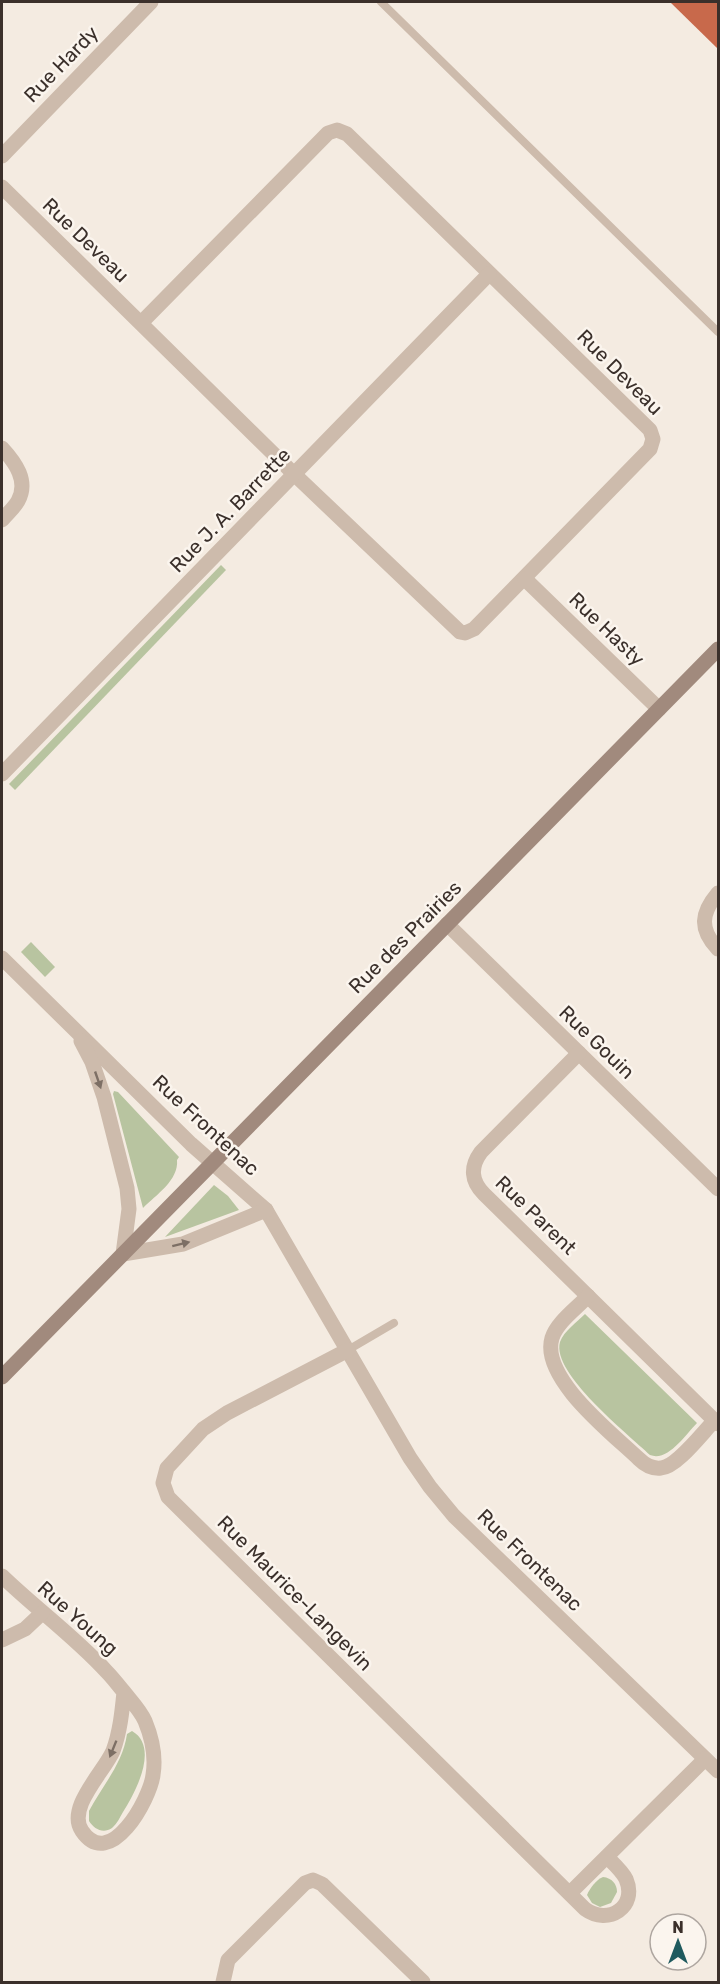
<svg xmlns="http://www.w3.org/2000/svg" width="720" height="1984" font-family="Rubik,sans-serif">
  <defs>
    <filter id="shadow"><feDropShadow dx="5" dy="-5" stdDeviation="0" flood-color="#0004"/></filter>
  </defs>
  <rect width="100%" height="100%" fill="#f4ebe1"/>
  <g fill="#b8c4a0">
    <path d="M221 565 226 570 15 790 9 784Z"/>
    <path d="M31 942 55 967 45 977 21 952Z"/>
    <path d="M114 1091 118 1092 179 1157 177 1160C179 1180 156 1195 143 1208L113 1094Z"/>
    <path d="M214 1185 228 1196 239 1210 165 1237Z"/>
    <path d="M585 1314 697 1423C685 1435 668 1462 650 1455 628 1434 551 1373 560 1342 564 1331 577 1322 585 1314Z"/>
    <path d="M132 1731C160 1747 135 1793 123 1812 120 1817 117 1824 112 1828 103 1834 94 1829 89 1821V1811C103 1785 123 1763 127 1734Z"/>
    <path d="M603 1877C612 1878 617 1884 617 1892L611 1903 600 1907 592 1903 587 1895C590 1888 596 1880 603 1877Z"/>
  </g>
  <path fill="#c8694b" filter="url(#shadow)" d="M670 2H718V49Z"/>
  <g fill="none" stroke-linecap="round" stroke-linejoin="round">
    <g stroke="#cdbbac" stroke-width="8">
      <path d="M381 2 718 332"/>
      <path d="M348 1350 394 1323"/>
    </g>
    <g stroke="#cdbbac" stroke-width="15">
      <path d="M2 156 151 2"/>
      <path d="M2 187 294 474 460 632 465 633 474 629 650 449 653 439 650 430 347 134 337 130 328 133 141 323"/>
      <path d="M2 448C15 462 29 481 18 501 14 508 7 514 2 520"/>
      <path d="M525 579 659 709"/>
      <path d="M2 774 489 274"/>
      <path d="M718 893C701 913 699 929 718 949"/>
      <path d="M447 924 718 1189"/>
      <path d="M2 958 191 1144 266 1210 410 1458 430 1487 454 1516 718 1771"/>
      <path d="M81 1041 92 1062 104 1097 127 1188 129 1209 123 1254 183 1244 266 1210"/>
      <path d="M579 1053 481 1152C470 1167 471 1181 484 1194L718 1424"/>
      <path d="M588 1296C577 1308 557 1322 552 1338 540 1378 613 1434 639 1459 645 1465 652 1469 661 1468 677 1467 703 1432 715 1420"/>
      <path d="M348 1350 227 1413 203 1429 167 1468 163 1483 168 1497 585 1909C608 1926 638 1907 626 1879 622 1871 614 1864 607 1857"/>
      <path d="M2 1576C35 1608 75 1637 106 1671 113 1678 118 1685 124 1692 132 1702 140 1710 145 1721 152 1738 156 1757 153 1775 150 1799 110 1872 82 1831 66 1808 104 1772 113 1751 120 1732 122 1712 124 1692"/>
      <path d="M2 1640 25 1629 42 1613"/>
      <path d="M570 1893 705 1759"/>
      <path d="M223 1982 228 1960 305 1883 313 1880 322 1884 423 1982"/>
    </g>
    <path stroke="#a18a7d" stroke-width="15" d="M2 1377 718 649"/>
  </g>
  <defs><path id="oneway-solid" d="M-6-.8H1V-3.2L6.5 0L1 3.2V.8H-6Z" transform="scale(1.5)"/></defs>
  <g fill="#7d6f65">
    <use href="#oneway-solid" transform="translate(98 1080) rotate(71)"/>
    <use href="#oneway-solid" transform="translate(181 1244) rotate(-14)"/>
    <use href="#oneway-solid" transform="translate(113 1749) rotate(112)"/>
  </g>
  <g text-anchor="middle" stroke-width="5" stroke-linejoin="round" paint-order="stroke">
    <g font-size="20" fill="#3b302b" stroke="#fbf5ee">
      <text transform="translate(61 64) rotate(-46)" y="7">Rue Hardy</text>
      <text transform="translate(86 240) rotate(44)" y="7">Rue Deveau</text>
      <text transform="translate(620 372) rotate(45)" y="7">Rue Deveau</text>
      <text transform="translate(230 510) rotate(-46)" y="7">Rue J. A. Barrette</text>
      <text transform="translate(607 629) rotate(44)" y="7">Rue Hasty</text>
      <text transform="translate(405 937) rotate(-45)" y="7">Rue des Prairies</text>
      <text transform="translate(597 1042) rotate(44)" y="7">Rue Gouin</text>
      <text transform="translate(206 1125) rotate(43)" y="7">Rue Frontenac</text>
      <text transform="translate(536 1215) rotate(44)" y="7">Rue Parent</text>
      <text transform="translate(530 1560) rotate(44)" y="7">Rue Frontenac</text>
      <text transform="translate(295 1593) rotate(45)" y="7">Rue Maurice-Langevin</text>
      <text transform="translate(78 1618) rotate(42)" y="7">Rue Young</text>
    </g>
  </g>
  <rect width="720" height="1984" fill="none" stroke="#3b302b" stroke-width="6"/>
  <g transform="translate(678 1942)"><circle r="28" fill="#fbf5ee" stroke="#aea6a0" stroke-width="1.5"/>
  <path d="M0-4.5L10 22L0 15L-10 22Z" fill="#1f5a5e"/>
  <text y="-9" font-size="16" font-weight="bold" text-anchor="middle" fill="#3b302b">N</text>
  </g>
</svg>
